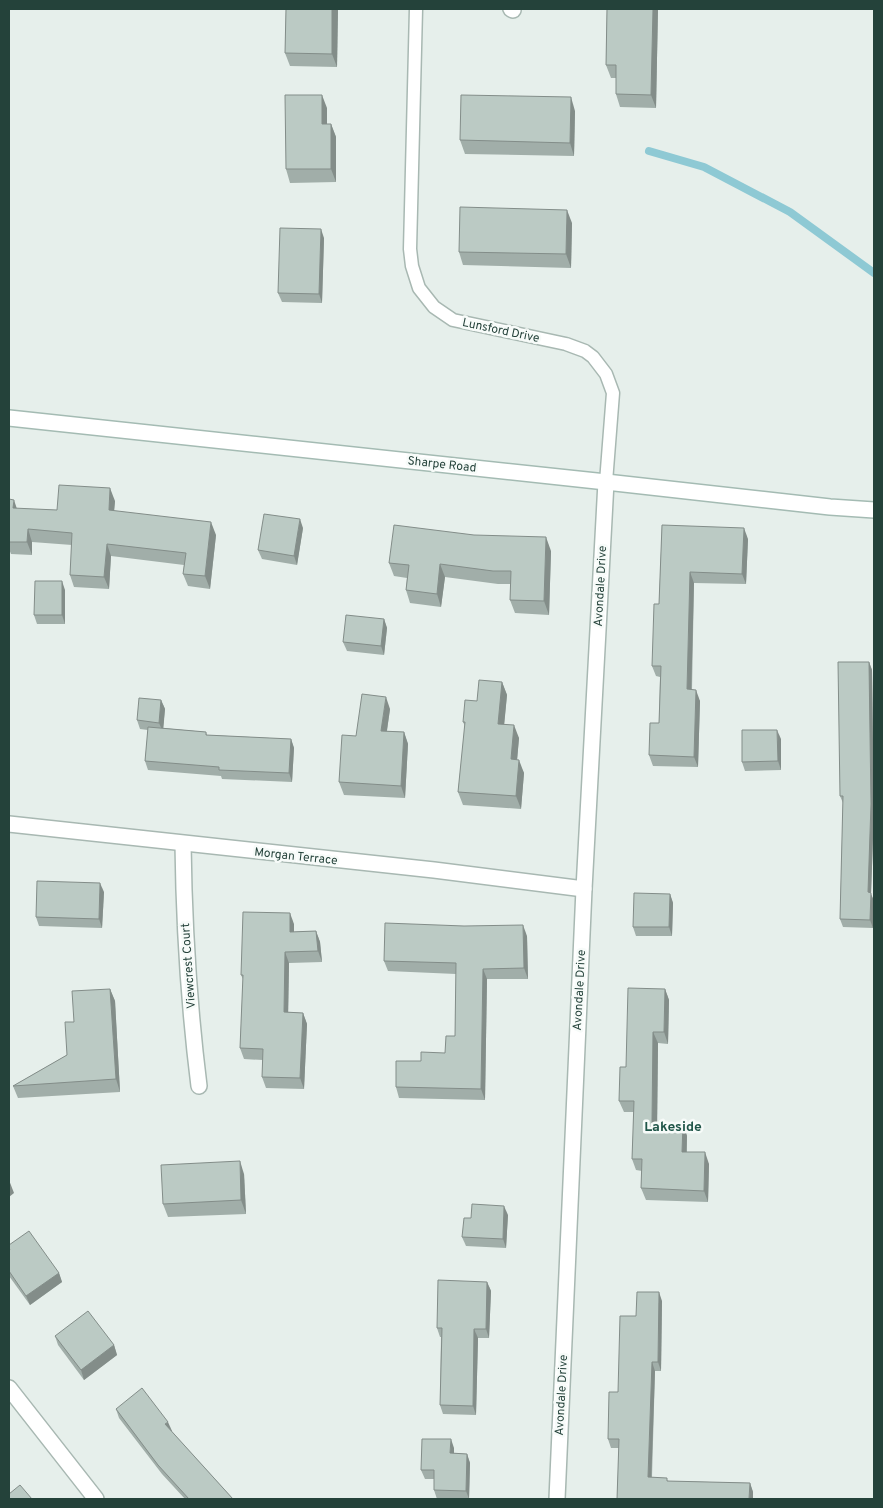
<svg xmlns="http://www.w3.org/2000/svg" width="883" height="1508" font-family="Overpass,sans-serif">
  <rect width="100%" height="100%" fill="#e6efeb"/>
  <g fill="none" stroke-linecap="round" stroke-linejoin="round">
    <path stroke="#8ec9d4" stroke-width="8" d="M649 151 704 167 790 212 874 273"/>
    <g stroke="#a8b8b2" stroke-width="15">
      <path id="lane" d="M416 9 410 249 412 266 419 288 434 307 453 320 566 344 585 351 593 357 606 374 613 393 606 482"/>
    </g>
    <g stroke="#a8b8b2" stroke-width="18">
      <g id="street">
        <path d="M511 9 513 10"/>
        <path d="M9 824 434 870 584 889"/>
        <path d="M183 844C184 925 189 1006 199 1086"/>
        <path d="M9 1388 96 1499"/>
        <path d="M557 1499 584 889 606 482"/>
      </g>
    </g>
    <g stroke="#a4bbb3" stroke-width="18">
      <path id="secondary" d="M9 418 606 482 830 507 874 510"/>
    </g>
    <use href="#lane" stroke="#fff" stroke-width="12"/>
    <use href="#street" stroke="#fff" stroke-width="15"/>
    <use href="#secondary" stroke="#fff" stroke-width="15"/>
  </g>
  <g fill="#a1aea9">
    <path d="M286 9H338L337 67 290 66 285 53Z"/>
    <path d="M607 9H658L656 108 620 107 616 94V78H611L606 65Z"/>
    <path d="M327 108V124H331L336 137V182L290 183 286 169Z"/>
    <path d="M575 111 574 156 465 154 460 140Z"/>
    <path d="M572 223 571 268 463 265 459 252Z"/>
    <path d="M324 238 322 303 282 302 278 293Z"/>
    <path d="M9 499 17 509 57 510 115 501 114 511 216 535 210 589 188 586 183 574 184 565 111 556 109 589 74 587 70 575 72 545 32 542V555L11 554 9 549Z"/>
    <path d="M662 525 748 539 746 584 694 583 692 690 700 701 698 767 653 766 649 755 659 723 660 677 656 676 652 666 659 604Z"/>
    <path d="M303 528 297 565 262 559 258 550Z"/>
    <path d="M551 551 549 615 515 613 510 600 511 584H498L445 577 441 607 410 603 406 590 407 578 394 576 389 563Z"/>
    <path d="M65 590V624H37L34 615Z"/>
    <path d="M384 619 387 628 384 655 347 651 343 642Z"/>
    <path d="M869 662 872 670 874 811 871 894 874 901 873 928 843 927 840 919 843 803 840 796Z"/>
    <path d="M502 682 507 695 504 724 519 738 517 760 524 773 521 809 463 805 458 792 465 726 463 722 477 701Z"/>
    <path d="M161 700 165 709 163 728 206 732 207 735 291 739 294 748 292 782 222 779 221 776 148 770 145 761 148 730 140 729 137 720Z"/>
    <path d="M390 709 387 731 404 732 408 744 405 798 344 795 339 782Z"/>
    <path d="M781 739V770L745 771 742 762Z"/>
    <path d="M104 892 102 928 39 926 36 917Z"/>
    <path d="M670 894 673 903 672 936H636L633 927Z"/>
    <path d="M294 924V932L316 931 320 942 322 962 289 963 288 1012 303 1013 307 1024 304 1089 266 1088 262 1077 263 1060 244 1059 240 1048 243 979 241 975Z"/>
    <path d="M527 936 528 979H487L485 1100 399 1098 396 1087 421 1061 445 1053 455 1036 456 974 388 971 384 961Z"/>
    <path d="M110 989 115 1001 120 1092 18 1098 13 1086 67 1055 74 1022Z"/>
    <path d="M665 989 669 1000 668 1044 658 1043 657 1123 683 1124 687 1136V1152L709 1164 708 1202 646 1200 641 1188 642 1171 636 1170 632 1159 634 1112H624L619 1101 626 1067Z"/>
    <path d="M244 1174 246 1214 168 1217 163 1204Z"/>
    <path d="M508 1215 506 1248 466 1246 462 1237Z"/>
    <path d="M9 1245 59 1273 62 1282 30 1305 9 1276Z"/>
    <path d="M487 1282 491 1291 489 1338H478L476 1415 443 1414 440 1405 441 1337H440L437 1328Z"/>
    <path d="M662 1301 661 1371H655L652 1477 669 1481 750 1483 753 1492 617 1499 619 1448H611L608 1439 618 1392 636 1316Z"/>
    <path d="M55 1336 114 1345 117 1355 84 1380 58 1345Z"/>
    <path d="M116 1409 172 1431H171L233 1499H185L162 1474 119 1418Z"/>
    <path d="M454 1448V1453L467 1454 470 1463 469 1499H437L434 1490V1479H425L421 1470Z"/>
  </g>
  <g fill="#838d89">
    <path d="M332 9H338L337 67 332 54Z"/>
    <path d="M653 9H658L656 108 651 95Z"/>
    <path d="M322 95 327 108V137L322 124Z"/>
    <path d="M571 97 575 111 574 156 570 143Z"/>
    <path d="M331 124 336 137V182L331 169Z"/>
    <path d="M567 210 572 223 571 268 566 254Z"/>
    <path d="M321 229 324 238 322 303 319 294Z"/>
    <path d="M110 488 115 501 113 523 109 510Z"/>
    <path d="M14 500 18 512 13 508Z"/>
    <path d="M300 519 303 528 297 565 294 556Z"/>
    <path d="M211 522 216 535 210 589 205 576Z"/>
    <path d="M744 528 748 539 746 584 742 574Z"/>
    <path d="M28 529 32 542V555L27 542Z"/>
    <path d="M546 537 551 551 549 615 544 601Z"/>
    <path d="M107 544 111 556 109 589 104 577Z"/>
    <path d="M440 564 445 577 441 607 437 594Z"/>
    <path d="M690 572 694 583 691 700 687 689Z"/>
    <path d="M62 581 65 590V624L62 615Z"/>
    <path d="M384 619 387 628 384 655 381 646Z"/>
    <path d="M869 662 872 670 874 811 871 894 874 901 873 928 870 920 868 892Z"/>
    <path d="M502 682 507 695 503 737 498 724Z"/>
    <path d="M696 690 700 701 698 767 694 757Z"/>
    <path d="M386 697 390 709 385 743 381 731Z"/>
    <path d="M161 700 165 709 163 732 159 723Z"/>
    <path d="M514 725 519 738 516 772 511 759Z"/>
    <path d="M777 730 781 739V770L778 761Z"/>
    <path d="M404 732 408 744 405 798 401 786Z"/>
    <path d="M291 739 294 748 292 782 289 773Z"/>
    <path d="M519 760 524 773 521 809 516 796Z"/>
    <path d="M100 883 104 892 102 928 99 919Z"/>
    <path d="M670 894 673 903 672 936 669 927Z"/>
    <path d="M290 913 294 924V944L290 932Z"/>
    <path d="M523 925 527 936 528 979 524 968Z"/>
    <path d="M316 931 320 942 322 962 318 951Z"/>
    <path d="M285 952 289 963 288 1023 284 1012Z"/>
    <path d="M483 969 487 979 485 1100 481 1089Z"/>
    <path d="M110 989 115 1001 120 1092 116 1079Z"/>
    <path d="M665 989 669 1000 668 1044 664 1032Z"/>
    <path d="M303 1013 307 1024 304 1089 300 1078Z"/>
    <path d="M653 1032 658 1043 657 1135 652 1123Z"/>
    <path d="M683 1124 687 1136 686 1163 682 1152Z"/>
    <path d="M705 1152 709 1164 708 1202 704 1191Z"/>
    <path d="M240 1161 244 1174 246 1214 241 1200Z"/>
    <path d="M9 1180 14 1193 9 1197Z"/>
    <path d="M504 1206 508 1215 506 1248 503 1239Z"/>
    <path d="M59 1273 62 1282 30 1305 26 1296Z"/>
    <path d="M487 1282 491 1291 489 1338 486 1329Z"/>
    <path d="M659 1292 662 1301 661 1371 658 1362Z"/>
    <path d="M474 1329 478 1338 476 1415 473 1406Z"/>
    <path d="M114 1345 117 1355 84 1380 81 1370Z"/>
    <path d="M652 1362 655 1371 651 1486 648 1477Z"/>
    <path d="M168 1422 172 1431 168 1433 165 1424Z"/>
    <path d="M451 1439 454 1448V1462L450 1453Z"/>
    <path d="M467 1454 470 1463 469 1499 466 1491Z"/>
    <path d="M750 1483 753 1492V1499H749Z"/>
  </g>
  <g fill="#bbcac4" stroke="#838d89">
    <path d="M286 9H332V54L285 53Z"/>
    <path d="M607 9H653L651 95 616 94V65H606Z"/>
    <path d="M285 95H322V124H331V169H286Z"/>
    <path d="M461 95 571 97 570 143 460 140Z"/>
    <path d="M460 207 567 210 566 254 459 252Z"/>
    <path d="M280 228 321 229 319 294 278 293Z"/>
    <path d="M59 485 110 488 109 510 211 522 205 576 183 574 186 553 107 544 104 577 70 575 72 533 28 529 27 542H9V499L14 500 13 508 57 510Z"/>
    <path d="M264 514 300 519 294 556 258 550Z"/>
    <path d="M394 525 474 535 546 537 544 601 510 600 511 571H493L440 564 437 594 406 590 409 565 389 563Z"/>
    <path d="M662 525 744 528 742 574 690 572 687 689 696 690 694 757 649 755 650 723H659L661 666H652L654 604H659Z"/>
    <path d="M35 581H62V615H34Z"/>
    <path d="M346 615 384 619 381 646 343 642Z"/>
    <path d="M838 662H869L871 804 868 892 871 893 870 920 840 919 843 796H840Z"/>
    <path d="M479 680 502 682 498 724 514 725 511 759 519 760 516 796 458 792 465 722H463L465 700 477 701Z"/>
    <path d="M362 694 386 697 381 731 404 732 401 786 339 782 342 735 356 736Z"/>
    <path d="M139 698 161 700 159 723 137 720Z"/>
    <path d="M148 727 206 732V735L291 739 289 773 219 770V767L145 761Z"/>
    <path d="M742 730H777L778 761 742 762Z"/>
    <path d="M37 881 100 883 99 919 36 917Z"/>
    <path d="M634 893 670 894 669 927H633Z"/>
    <path d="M243 912 290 913V932L316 931 318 951 285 952 284 1012 303 1013 300 1078 262 1077 263 1049 240 1048 243 975H241Z"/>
    <path d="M385 923 464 926 523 925 524 968 483 969 481 1089 396 1087V1061H421V1052L445 1053 446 1036H455L456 963 384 961Z"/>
    <path d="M628 988 665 989 664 1032H653L652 1123 683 1124 682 1152H705L704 1191 641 1188 642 1159H632L634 1101H619L620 1067H626Z"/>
    <path d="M110 989 116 1079 13 1086 67 1055 65 1022H74L72 991Z"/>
    <path d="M240 1161 241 1200 163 1204 161 1165Z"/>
    <path d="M472 1204 504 1206 503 1239 462 1237 464 1218H471Z"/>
    <path d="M29 1231 59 1273 26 1296 9 1271V1251L10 1250 9 1248V1245Z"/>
    <path d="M438 1280 487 1282 486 1329H474L473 1406 440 1405 442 1328H437Z"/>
    <path d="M637 1292H659L658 1362H652L648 1477 667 1478V1481L750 1483 749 1499H617L619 1439H608L609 1392H618L620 1316H636Z"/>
    <path d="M88 1311 114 1345 81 1370 55 1336Z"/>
    <path d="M142 1388 168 1422 165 1424 233 1499H189L158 1465 116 1409Z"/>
    <path d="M422 1439H451L450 1453 467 1454 466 1491 434 1490V1470H421Z"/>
    <path d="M20 1485 32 1499H9V1494Z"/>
  </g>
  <g text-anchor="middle" stroke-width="5" stroke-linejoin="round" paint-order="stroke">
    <g font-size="12" fill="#24423a" stroke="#f7fbf9">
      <text transform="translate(501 330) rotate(12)" y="4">Lunsford Drive</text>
      <text transform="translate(442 464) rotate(6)" y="4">Sharpe Road</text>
      <text transform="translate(600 586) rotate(-87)" y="4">Avondale Drive</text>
      <text transform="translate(296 856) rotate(6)" y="4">Morgan Terrace</text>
      <text transform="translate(188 966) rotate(-94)" y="4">Viewcrest Court</text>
      <text transform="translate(579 990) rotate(-87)" y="4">Avondale Drive</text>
      <text transform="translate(561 1395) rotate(-87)" y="4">Avondale Drive</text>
    </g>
    <g font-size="14" font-weight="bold" fill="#1f5548" stroke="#f7fbf9">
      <text x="673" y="1131">Lakeside</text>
    </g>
  </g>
  <rect width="883" height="1508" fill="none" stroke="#24423a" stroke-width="20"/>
</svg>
